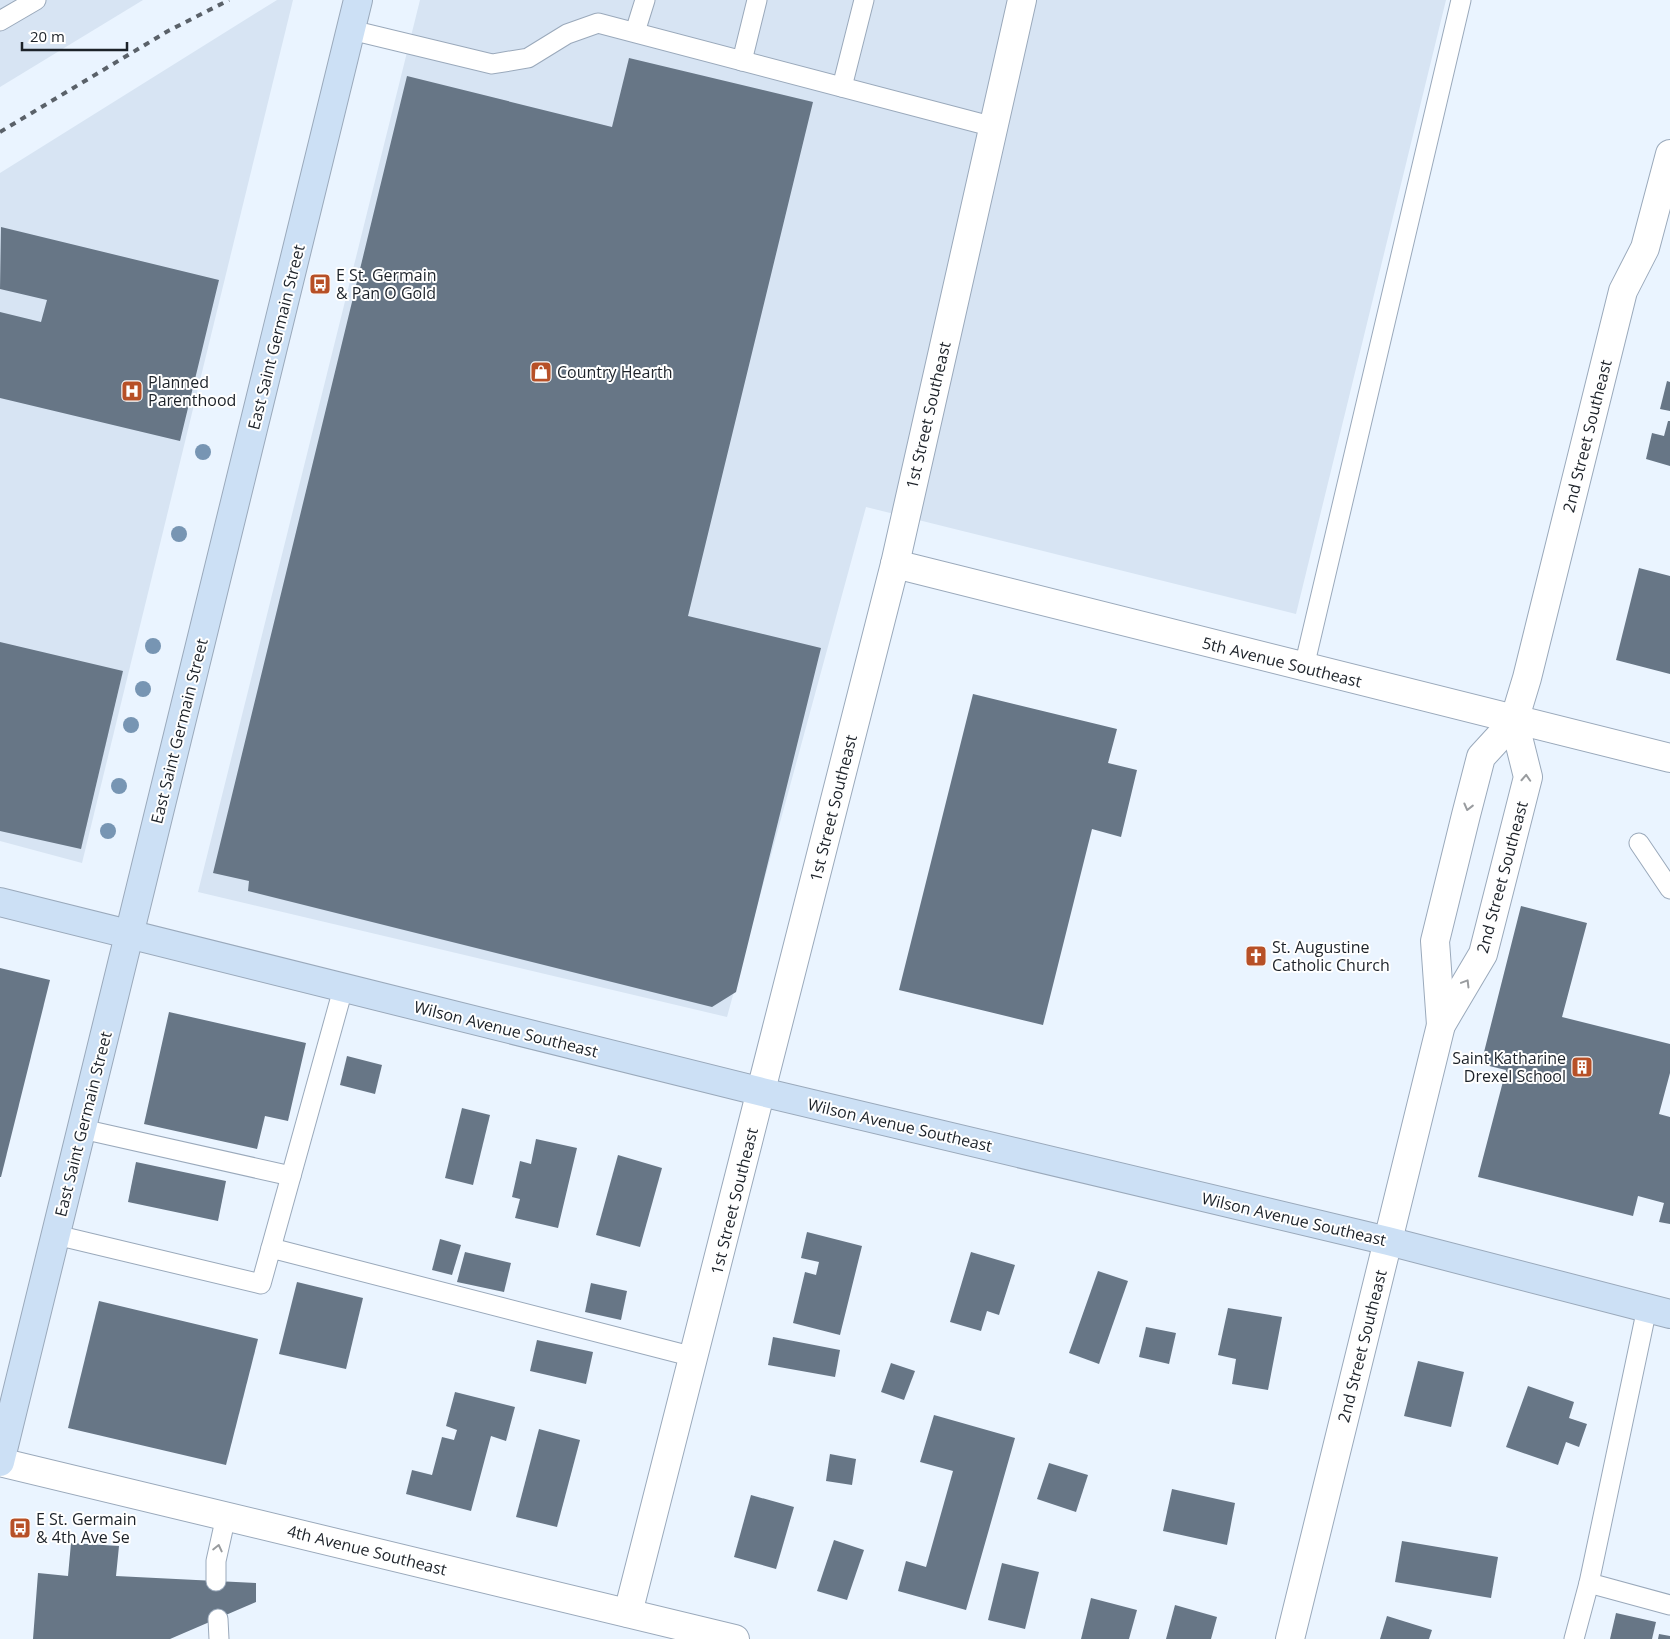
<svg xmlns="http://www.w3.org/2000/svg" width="1670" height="1639" font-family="'Open Sans',sans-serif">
  <rect width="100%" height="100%" fill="#eaf4ff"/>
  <g fill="#d7e4f3">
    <path d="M0 0H143L0 87Z"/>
    <path d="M277 0H293L82 863 0 841V173Z"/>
    <path d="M420 0H1446L1296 614 866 507 727 1017 198 892Z"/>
  </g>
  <g fill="#677686">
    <path d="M629 58 813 102 688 616 821 648 736 992 712 1007 248 891 249 881 213 873 407 76 612 127Z"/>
    <path d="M1 227 219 280 180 441 0 398V312L41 322 47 300 0 289Z"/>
    <path d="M1667 381 1670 382V411L1660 409Z"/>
    <path d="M1668 421H1670V466L1646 459 1652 433 1664 436Z"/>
    <path d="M1639 568 1670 576V674L1616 660Z"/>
    <path d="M0 642 123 671 81 849 0 831Z"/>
    <path d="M973 694 1117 729 1108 763 1137 770 1121 837 1092 829 1043 1025 899 990Z"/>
    <path d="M1521 906 1587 923 1562 1017 1670 1044V1073L1659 1114 1670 1117V1224L1659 1222 1664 1203 1638 1196 1633 1216 1478 1177 1506 1070 1481 1064Z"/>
    <path d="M0 968 50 980 1 1177H0Z"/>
    <path d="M169 1012 306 1043 288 1121 265 1116 257 1149 144 1124Z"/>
    <path d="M347 1056 382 1065 375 1094 340 1085Z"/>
    <path d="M462 1108 490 1115 473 1185 445 1178Z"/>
    <path d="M536 1139 577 1148 558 1228 515 1218 520 1199 512 1197 520 1161 531 1164Z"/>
    <path d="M618 1155 662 1168 640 1247 596 1235Z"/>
    <path d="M136 1162 226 1181 218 1221 128 1202Z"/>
    <path d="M807 1232 862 1246 840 1335 793 1323 805 1272 816 1275 819 1262 801 1258Z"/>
    <path d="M440 1239 461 1245 452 1275 432 1270Z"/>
    <path d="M465 1252 511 1263 504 1292 457 1282Z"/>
    <path d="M971 1252 1015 1265 999 1315 987 1311 981 1331 950 1322Z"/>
    <path d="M1098 1271 1128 1281 1099 1364 1069 1353Z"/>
    <path d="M297 1282 363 1298 346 1369 279 1354Z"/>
    <path d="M591 1283 627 1291 621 1320 585 1312Z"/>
    <path d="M99 1301 258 1339 226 1465 68 1428Z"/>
    <path d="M1228 1308 1282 1317 1268 1390 1232 1384 1236 1359 1218 1355Z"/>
    <path d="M1146 1327 1176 1333 1169 1364 1139 1357Z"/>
    <path d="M773 1337 840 1350 835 1377 768 1365Z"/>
    <path d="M537 1340 593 1352 586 1384 530 1371Z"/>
    <path d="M1418 1361 1464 1372 1451 1427 1404 1416Z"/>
    <path d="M891 1363 915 1371 904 1400 881 1392Z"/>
    <path d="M1528 1386 1574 1402 1569 1418 1587 1424 1579 1447 1566 1442 1558 1465 1506 1447Z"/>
    <path d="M455 1392 515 1407 506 1441 491 1436 471 1511 406 1494 412 1470 432 1475 442 1437 454 1440 457 1430 446 1426Z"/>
    <path d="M934 1415 1015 1438 966 1610 898 1591 906 1561 926 1567 953 1471 920 1462Z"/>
    <path d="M539 1429 580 1440 557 1527 516 1517Z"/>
    <path d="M830 1454 856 1459 852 1485 826 1481Z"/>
    <path d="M1049 1463 1088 1475 1076 1512 1037 1499Z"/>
    <path d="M1172 1489 1235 1503 1227 1545 1163 1531Z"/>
    <path d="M751 1495 794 1507 776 1569 734 1557Z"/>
    <path d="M834 1540 864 1550 847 1600 817 1591Z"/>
    <path d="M1402 1541 1498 1557 1491 1598 1395 1582Z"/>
    <path d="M71 1543 119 1546 116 1576 256 1583V1602L170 1639H33L38 1573 68 1576Z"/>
    <path d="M1002 1563 1039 1572 1025 1629 988 1620Z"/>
    <path d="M1091 1598 1137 1610 1129 1639H1081Z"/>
    <path d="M1175 1605 1217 1617 1211 1639H1166Z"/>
    <path d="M1616 1613 1656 1622 1652 1639H1610Z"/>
    <path d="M1387 1616 1432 1630 1429 1639H1380Z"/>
    <path d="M1659 1634 1670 1636V1639H1658Z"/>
  </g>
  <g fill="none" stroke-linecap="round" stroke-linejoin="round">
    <g stroke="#9aa9bb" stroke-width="21">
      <g id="lane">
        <path d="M0 21 36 0"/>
        <path d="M351 30 492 64 528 58 567 34 598 23 994 127"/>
        <path d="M635 32 645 0"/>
        <path d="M742 61 757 0"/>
        <path d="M842 87 864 0"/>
        <path d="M1304 667 1461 0"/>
        <path d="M1639 843 1670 889"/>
        <path d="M82 1129 291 1176"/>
        <path d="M56 1235 261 1284 271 1248 694 1357"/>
        <path d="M271 1248 343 989"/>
        <path d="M216 1581V1561L226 1516"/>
        <path d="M1589 1583 1670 1605"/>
        <path d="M218 1619 219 1639"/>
        <path d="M1574 1639 1589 1583 1647 1308"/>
      </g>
    </g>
    <g stroke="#9aa9bb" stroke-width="30">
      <g id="street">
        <path d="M895 564 1670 758"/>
        <path d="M1441 1025 1435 941 1466 815 1481 757 1514 721 1527 678 1623 291 1645 248 1670 154"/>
        <path d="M0 1462 735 1639"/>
        <path d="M628 1613 895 564 1022 0"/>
        <path d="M1290 1639 1441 1025 1483 954 1528 777 1514 721"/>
      </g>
    </g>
    <g stroke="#9aa9bb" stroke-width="30">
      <g id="secondary">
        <path d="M0 902 762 1092 1388 1241 1670 1314"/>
        <path d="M0 1462 358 0"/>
      </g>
    </g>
    <use href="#lane" stroke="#fff" stroke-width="19"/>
    <use href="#street" stroke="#fff" stroke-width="28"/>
    <use href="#secondary" stroke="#cce0f5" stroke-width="28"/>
    <path stroke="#5a6169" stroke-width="4" stroke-dasharray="6 6" stroke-linecap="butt" d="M0 132 168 31 229 0"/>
  </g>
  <g fill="#7795b3">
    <circle cx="203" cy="452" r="8"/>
    <circle cx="179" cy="534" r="8"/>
    <circle cx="153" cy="646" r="8"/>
    <circle cx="143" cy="689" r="8"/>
    <circle cx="131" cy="725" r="8"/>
    <circle cx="119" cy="786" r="8"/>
    <circle cx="108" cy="831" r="8"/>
  </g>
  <defs><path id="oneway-chevron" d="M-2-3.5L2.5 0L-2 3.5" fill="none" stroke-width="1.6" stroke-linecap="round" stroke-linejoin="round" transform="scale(1.25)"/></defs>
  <g stroke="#999c9f">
    <use href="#oneway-chevron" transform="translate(1526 778) rotate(-87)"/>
    <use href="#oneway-chevron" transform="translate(1468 807) rotate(104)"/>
    <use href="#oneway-chevron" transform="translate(1466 983) rotate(-59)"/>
    <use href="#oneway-chevron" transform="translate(218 1548) rotate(-77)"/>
  </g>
  <defs>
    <g id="bus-square" transform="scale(1.125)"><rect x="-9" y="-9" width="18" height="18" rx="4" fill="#b75027" stroke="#fff"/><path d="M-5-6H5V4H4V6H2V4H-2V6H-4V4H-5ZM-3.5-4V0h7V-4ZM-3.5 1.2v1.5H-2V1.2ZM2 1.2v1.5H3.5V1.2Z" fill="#fff"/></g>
    <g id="shop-square" transform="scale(1.125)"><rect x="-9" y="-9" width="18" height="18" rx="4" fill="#b75027" stroke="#fff"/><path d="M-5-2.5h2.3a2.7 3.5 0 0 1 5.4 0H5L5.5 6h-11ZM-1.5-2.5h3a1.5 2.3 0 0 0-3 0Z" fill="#fff"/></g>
    <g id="hospital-square" transform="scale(1.125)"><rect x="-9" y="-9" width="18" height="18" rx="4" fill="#b75027" stroke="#fff"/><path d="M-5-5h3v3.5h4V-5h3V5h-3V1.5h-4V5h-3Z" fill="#fff"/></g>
    <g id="church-square" transform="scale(1.125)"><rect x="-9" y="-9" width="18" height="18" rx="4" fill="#b75027" stroke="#fff"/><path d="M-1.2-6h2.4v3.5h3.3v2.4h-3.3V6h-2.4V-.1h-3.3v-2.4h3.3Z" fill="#fff"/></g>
    <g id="building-square" transform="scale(1.125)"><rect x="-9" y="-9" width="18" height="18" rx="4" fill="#b75027" stroke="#fff"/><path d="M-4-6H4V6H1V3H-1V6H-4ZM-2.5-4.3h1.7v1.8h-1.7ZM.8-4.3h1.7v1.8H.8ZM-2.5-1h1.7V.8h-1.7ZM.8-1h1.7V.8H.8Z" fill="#fff"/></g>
  </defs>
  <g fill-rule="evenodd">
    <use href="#bus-square" x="320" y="284"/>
    <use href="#shop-square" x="541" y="372"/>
    <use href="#hospital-square" x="132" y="391"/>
    <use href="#church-square" x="1256" y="956"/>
    <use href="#building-square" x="1582" y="1067"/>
    <use href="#bus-square" x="20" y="1528"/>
  </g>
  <g text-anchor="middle" stroke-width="4" stroke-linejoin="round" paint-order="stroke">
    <g font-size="16" fill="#1c2229" stroke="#fff" text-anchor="start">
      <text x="336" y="281">E St. Germain<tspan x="336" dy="18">&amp; Pan O Gold</tspan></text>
      <text x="557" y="378">Country Hearth</text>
      <text x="148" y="388">Planned<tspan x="148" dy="18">Parenthood</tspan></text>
      <text x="1272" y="953">St. Augustine<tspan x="1272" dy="18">Catholic Church</tspan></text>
      <text x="1566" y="1064" text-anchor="end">Saint Katharine<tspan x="1566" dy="18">Drexel School</tspan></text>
      <text x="36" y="1525">E St. Germain<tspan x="36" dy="18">&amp; 4th Ave Se</tspan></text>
    </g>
    <g font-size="16" fill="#1c2229" stroke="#fff">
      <text transform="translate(276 337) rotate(-76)" y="6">East Saint Germain Street</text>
      <text transform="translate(928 415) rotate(-77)" y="6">1st Street Southeast</text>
      <text transform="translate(1587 436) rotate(-76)" y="6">2nd Street Southeast</text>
      <text transform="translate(1282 662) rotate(14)" y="6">5th Avenue Southeast</text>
      <text transform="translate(179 731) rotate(-76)" y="6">East Saint Germain Street</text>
      <text transform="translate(833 808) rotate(-76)" y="6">1st Street Southeast</text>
      <text transform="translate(1502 877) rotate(-75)" y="6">2nd Street Southeast</text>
      <text transform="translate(506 1029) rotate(14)" y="6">Wilson Avenue Southeast</text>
      <text transform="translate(83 1124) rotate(-76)" y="6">East Saint Germain Street</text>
      <text transform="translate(900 1125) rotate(13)" y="6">Wilson Avenue Southeast</text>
      <text transform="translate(734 1201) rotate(-76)" y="6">1st Street Southeast</text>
      <text transform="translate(1294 1219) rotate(13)" y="6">Wilson Avenue Southeast</text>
      <text transform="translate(1362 1346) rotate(-76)" y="6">2nd Street Southeast</text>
      <text transform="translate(367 1550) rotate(14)" y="6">4th Avenue Southeast</text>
    </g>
  </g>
  <path d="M22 42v8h105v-8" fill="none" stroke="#1c2229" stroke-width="2.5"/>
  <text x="30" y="42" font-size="15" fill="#1c2229" stroke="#ffffff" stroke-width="4" paint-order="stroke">20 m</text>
</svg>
